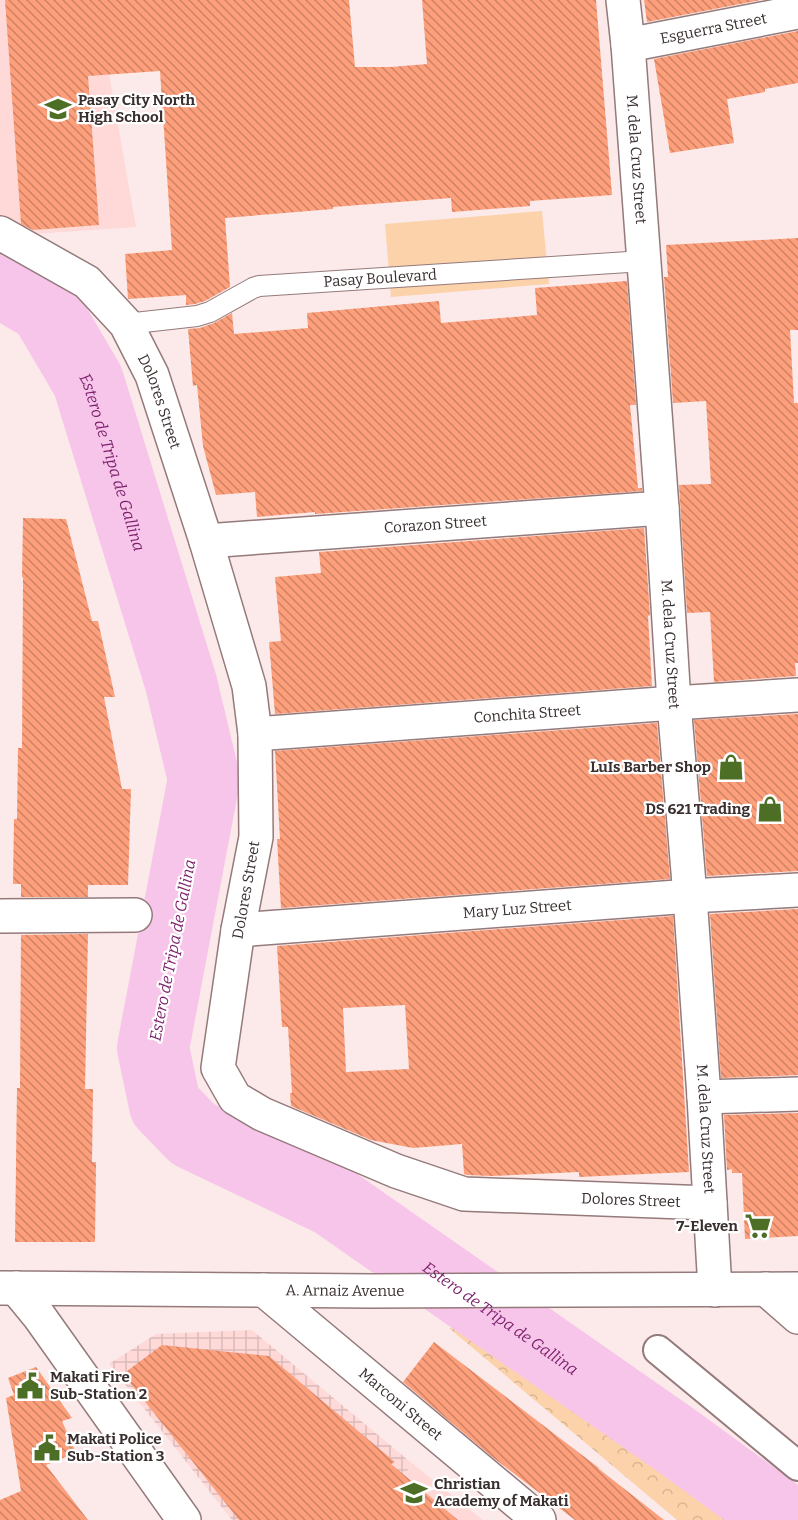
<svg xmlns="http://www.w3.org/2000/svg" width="798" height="1520" font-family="Bitter,serif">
  <defs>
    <pattern id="industrial-grid" width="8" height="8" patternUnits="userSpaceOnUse" patternTransform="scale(1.5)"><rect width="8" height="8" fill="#fed9d8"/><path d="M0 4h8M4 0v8" fill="none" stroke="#dabbba"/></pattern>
    <pattern id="park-crowns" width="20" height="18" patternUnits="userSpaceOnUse" patternTransform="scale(1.5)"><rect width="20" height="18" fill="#fcd2ab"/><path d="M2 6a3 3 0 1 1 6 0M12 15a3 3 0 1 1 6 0" fill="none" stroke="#d9b593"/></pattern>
    <pattern id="building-back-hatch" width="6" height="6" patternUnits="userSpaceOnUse" patternTransform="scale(1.5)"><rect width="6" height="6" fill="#fd9f7b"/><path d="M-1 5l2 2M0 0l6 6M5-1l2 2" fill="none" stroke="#ce8265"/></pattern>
  </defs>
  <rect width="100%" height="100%" fill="#fbeae9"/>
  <g fill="#fed9d8">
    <path d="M0 0H96L136 227 18 235 0 218Z"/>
    <path d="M414 1465 483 1520H343Z"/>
  </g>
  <path fill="url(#industrial-grid)" d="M252 1330 414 1465 343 1520H232L109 1364 156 1334Z"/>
  <path fill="#fcd2ab" d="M542 211 549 284 391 297 385 224Z"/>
  <path fill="url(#park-crowns)" d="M449 1328H491L692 1484 737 1520H677Z"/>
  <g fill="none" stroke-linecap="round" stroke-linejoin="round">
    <path stroke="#f7c5ea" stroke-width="72" id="s1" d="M0 281 45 308 88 381 181 683 204 779 153 1048 165 1105 193 1134 333 1201 677 1441 785 1520"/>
  </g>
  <g fill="url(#building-back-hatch)" fill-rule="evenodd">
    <path d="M5 0H349L355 67H391L427 64 422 0H596L612 195 530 201V206L452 212 451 198 333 207V209L225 218 230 287 205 301 195 304 186 305V295L128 299 125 254 172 250 160 71 88 76 99 225 33 230 21 224Z"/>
    <path d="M644 0H761L647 22Z"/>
    <path d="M798 31V83L765 89V92L727 99 734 143 670 153 654 59Z"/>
    <path d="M798 238V330H790L794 403H798V663H795L796 676 714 682 710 612 687 613 679 485 711 484 706 401 673 403 664 277H668L666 245Z"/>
    <path d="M627 281 636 405H630L638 488H642V491L315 514V512L257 517 255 492 216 495 203 446 197 385 193 386 188 329 200 328 214 323 232 313 234 334 308 328 307 313 439 301 441 323 537 315 535 288Z"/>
    <path d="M23 518 66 519 92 621H98L115 697H104L122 789H131L128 885H88V897H21V884H13L14 819H17L18 748H22L23 577H22Z"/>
    <path d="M644 528 650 615 648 616 652 686 275 714 269 642 281 641 275 577 321 573 319 552Z"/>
    <path d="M798 714V871L707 876 694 720Z"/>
    <path d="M657 723 670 879 281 908 277 839H280L275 751Z"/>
    <path d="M798 909V1075L721 1078 710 914Z"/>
    <path d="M673 916 689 1172 579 1177V1172L492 1176 467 1175 464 1174 462 1144 413 1148 371 1140 291 1106 290 1093H292L288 1027H282L277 946ZM405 1005 409 1069 346 1072 343 1008Z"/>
    <path d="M88 934 85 1089H93L92 1162H96L95 1242H15L17 1088H20L21 935Z"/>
    <path d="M798 1113V1236L745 1239 742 1173H732V1169L727 1170 724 1115Z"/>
    <path d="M434 1342 599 1468V1469L664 1520H575L491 1456 403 1382Z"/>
    <path d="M162 1345 269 1356 395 1462 391 1464 458 1520H239L123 1374Z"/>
    <path d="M36 1367 72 1418 62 1421 76 1453 46 1465 88 1520H0V1500L21 1491 6 1398 14 1395 8 1378Z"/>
  </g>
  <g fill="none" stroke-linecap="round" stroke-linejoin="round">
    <g stroke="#947a7a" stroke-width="22">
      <g id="service">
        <path id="s2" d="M126 324 197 316 210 312 253 288 259 286 644 261"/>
      </g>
    </g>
    <g stroke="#947a7a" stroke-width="32">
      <path id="pedestrian" d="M658 1350 798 1466"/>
    </g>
    <g stroke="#947a7a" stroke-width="36">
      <g id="minor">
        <path id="s3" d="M628 45 798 12"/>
        <path id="s4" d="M0 233 87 282 126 324 152 375 206 541 249 686 255 734 256 837 238 930 218 1068 235 1098 262 1114 396 1171 464 1194 710 1203"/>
        <path id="s5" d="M206 541 662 508"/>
        <path id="s6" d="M255 734 674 703 798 695"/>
        <path d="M0 916 135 915"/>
        <path id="s7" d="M238 930 690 896 798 890"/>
        <path d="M704 1097 798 1094"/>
        <path d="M766 1289 798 1317"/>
        <path id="s8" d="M264 1290 539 1520"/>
      </g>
    </g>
    <g stroke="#947a7a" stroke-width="36">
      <g id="tertiary">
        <path id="s9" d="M623 0 628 45 662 508 674 703 690 896 704 1097 715 1290"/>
      </g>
    </g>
    <g stroke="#947a7a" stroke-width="36">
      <g id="secondary">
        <path id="s10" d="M0 1288 372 1291 798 1289"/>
        <path d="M16 1288 39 1316 184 1520"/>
      </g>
    </g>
    <use href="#service" stroke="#fff" stroke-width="20"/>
    <use href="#pedestrian" stroke="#fff" stroke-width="28"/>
    <use href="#minor" stroke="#fff" stroke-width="33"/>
    <use href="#tertiary" stroke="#fff" stroke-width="33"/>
    <use href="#secondary" stroke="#fff" stroke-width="33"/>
  </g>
  <defs>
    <g id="school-bare" transform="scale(2.07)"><path d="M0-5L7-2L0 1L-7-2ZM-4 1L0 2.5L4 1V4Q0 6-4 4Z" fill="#4d6e25" stroke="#fff" stroke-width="2.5" paint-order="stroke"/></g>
    <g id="shop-bare" transform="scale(2.07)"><path d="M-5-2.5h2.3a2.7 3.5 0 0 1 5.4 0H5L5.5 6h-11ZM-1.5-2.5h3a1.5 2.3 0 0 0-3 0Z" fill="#4d6e25" stroke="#fff" stroke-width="2.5" paint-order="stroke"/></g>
    <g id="supermarket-bare" transform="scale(2.07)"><path d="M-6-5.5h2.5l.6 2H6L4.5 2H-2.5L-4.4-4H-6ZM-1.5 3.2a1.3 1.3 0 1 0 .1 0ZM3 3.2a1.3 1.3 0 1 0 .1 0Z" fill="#4d6e25" stroke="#fff" stroke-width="2.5" paint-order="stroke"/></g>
    <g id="civic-bare" transform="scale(2.07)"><path d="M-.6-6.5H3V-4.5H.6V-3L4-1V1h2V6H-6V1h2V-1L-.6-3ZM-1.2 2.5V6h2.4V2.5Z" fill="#4d6e25" stroke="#fff" stroke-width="2.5" paint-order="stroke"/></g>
  </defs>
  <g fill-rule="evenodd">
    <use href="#school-bare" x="58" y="109"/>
    <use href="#shop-bare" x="731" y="767"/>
    <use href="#shop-bare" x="770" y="809"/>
    <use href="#supermarket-bare" x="758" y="1226"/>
    <use href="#civic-bare" x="30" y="1386"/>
    <use href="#civic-bare" x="47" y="1448"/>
    <use href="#school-bare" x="414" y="1493"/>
  </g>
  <g text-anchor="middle" stroke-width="4.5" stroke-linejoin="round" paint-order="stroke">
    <g font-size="15" fill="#392f2e" stroke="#fff">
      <text dy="5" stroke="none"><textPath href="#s3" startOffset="87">Esguerra Street</textPath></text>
      <text dy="5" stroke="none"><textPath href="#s9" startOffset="160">M. dela Cruz Street</textPath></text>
      <text dy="5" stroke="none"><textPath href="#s2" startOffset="262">Pasay Boulevard</textPath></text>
      <text dy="5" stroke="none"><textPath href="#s4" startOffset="242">Dolores Street</textPath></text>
      <text dy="5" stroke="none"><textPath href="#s5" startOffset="230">Corazon Street</textPath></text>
      <text dy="5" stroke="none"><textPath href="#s9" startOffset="646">M. dela Cruz Street</textPath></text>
      <text dy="5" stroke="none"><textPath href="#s6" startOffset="273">Conchita Street</textPath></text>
      <text transform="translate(246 890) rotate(-80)" y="5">Dolores Street</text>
      <text dy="5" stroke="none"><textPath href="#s7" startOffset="280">Mary Luz Street</textPath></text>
      <text dy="5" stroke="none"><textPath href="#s9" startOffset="1132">M. dela Cruz Street</textPath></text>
      <text dy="5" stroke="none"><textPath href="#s4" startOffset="1376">Dolores Street</textPath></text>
      <text dy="5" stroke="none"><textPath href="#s10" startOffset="345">A. Arnaiz Avenue</textPath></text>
      <text dy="5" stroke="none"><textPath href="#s8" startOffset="178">Marconi Street</textPath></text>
    </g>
    <g font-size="15" font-weight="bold" fill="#392f2e" stroke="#fff" text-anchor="start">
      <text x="78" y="105">Pasay City North<tspan x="78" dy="17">High School</tspan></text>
      <text x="711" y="772" text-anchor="end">LuIs Barber Shop</text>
      <text x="750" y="814" text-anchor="end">DS 621 Trading</text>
      <text x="738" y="1231" text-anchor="end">7-Eleven</text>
      <text x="50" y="1382">Makati Fire<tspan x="50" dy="17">Sub-Station 2</tspan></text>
      <text x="67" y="1444">Makati Police<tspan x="67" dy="17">Sub-Station 3</tspan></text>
      <text x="434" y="1489">Christian<tspan x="434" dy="17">Academy of Makati</tspan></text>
    </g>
    <g font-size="16" font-style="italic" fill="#7b1f6b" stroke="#fff">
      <text dy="6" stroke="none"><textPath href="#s1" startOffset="222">Estero de Tripa de Gallina</textPath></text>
      <text transform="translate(172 950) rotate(-79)" y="6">Estero de Tripa de Gallina</text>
      <text dy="6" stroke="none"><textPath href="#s1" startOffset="1284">Estero de Tripa de Gallina</textPath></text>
    </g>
  </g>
</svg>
